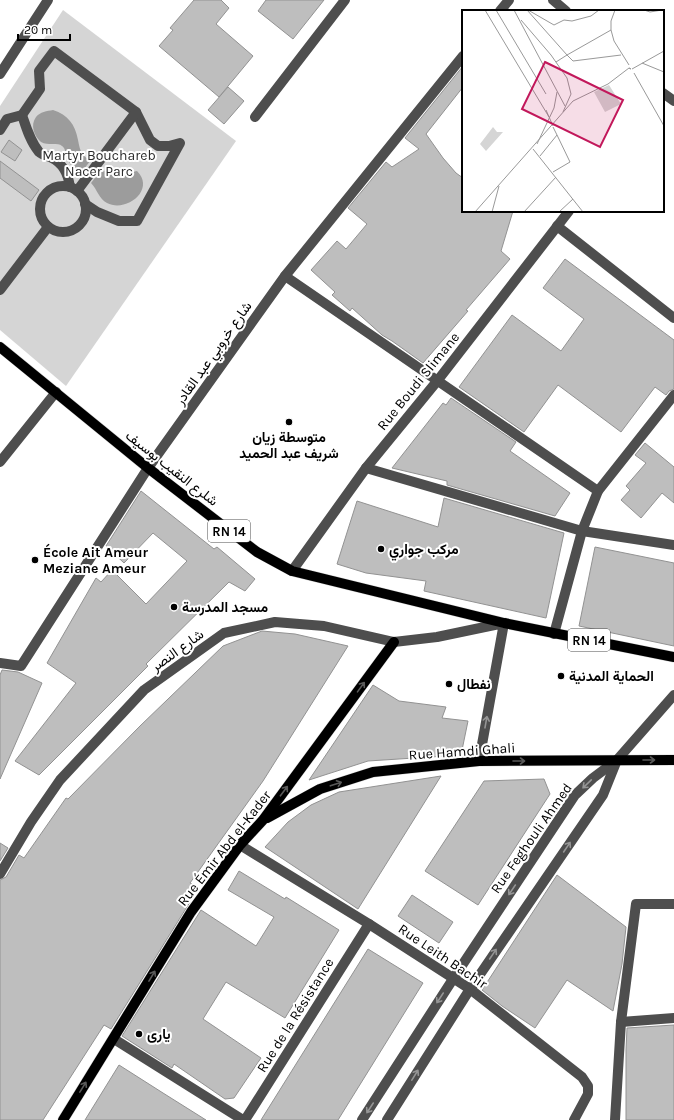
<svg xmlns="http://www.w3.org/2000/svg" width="674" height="1120" font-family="Karla,Vazirmatn,sans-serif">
  <rect width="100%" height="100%" fill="#fff"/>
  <path fill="#d5d5d5" d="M63 10 236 141 66 386 0 330V106Z"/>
  <g fill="#9c9c9c">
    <path d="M53 110C68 115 75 124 78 140 79 145 80 151 83 155 85 157 88 159 91 160L80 174C72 169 69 163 66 154 65 151 65 148 62 146 58 142 48 146 41 142 34 136 30 125 36 117 40 112 47 111 53 110Z"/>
    <path d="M102 169 113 176 137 171C156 190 126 213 107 203 99 199 97 189 91 183Z"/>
  </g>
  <g fill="#bebebe" stroke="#929292">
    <path d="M194 0H221L229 8 216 24 253 56 219 97 159 46 173 30 170 28Z"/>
    <path d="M266 0H324L293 39 258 11Z"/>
    <path d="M463 66V87L426 134 443 158 456 173 463 178V211H513L501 251 510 259 466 310 468 311 423 363 392 341 382 335 352 308 350 311 332 295 335 292 311 270 337 241 346 249 367 224 348 208 386 162 392 167 419 149 405 138Z"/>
    <path d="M228 87 244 101 224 124 208 110Z"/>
    <path d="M9 140 22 150 15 161 1 152Z"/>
    <path d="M0 161 39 190 31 201 0 178Z"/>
    <path d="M565 259 674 340V389L669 391 666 395 655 387 621 432 558 385 524 432 459 387 512 315 561 351 584 319 543 288Z"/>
    <path d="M451 398 516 442 510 451 570 493 555 516 447 485V481L392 468 443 403 446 405Z"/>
    <path d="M645 443 674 467V503L662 493 641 518 621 500 630 490 626 486 646 463 635 455Z"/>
    <path d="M141 491 214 549 217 547 255 579 245 591 229 582 146 664 148 666 39 775 15 761 76 683 47 663 96 578 101 582 112 570 146 604 187 561 153 533 124 563 106 546Z"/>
    <path d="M444 498 564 533 546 618 424 591 426 581 366 573 337 564 357 501 438 527Z"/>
    <path d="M595 547 674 563V646L579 626Z"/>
    <path d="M262 631 295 634 348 646 263 781 190 883 195 886 186 900 190 902 111 1029 104 1025 43 1120H0V880L6 877 19 855 24 858 66 798 68 799 140 726 223 646Z"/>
    <path d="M2 670 18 672 42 683 0 779V675Z"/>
    <path d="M373 685 399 701 446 707 442 718 468 721 461 755 368 761 309 780Z"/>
    <path d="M441 776 358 909 265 847 288 822 311 805 339 792Z"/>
    <path d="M544 779 550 794 478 905 425 871 484 781Z"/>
    <path d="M0 843 8 848 0 861Z"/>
    <path d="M239 871 285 899 286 897 339 930 285 1018 226 982 203 1019 261 1058 234 1098 225 1099 174 1064 172 1068 122 1036 201 910 256 946 274 917 228 890Z"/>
    <path d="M557 875 626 927 622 964 613 1011 567 980 535 1028 502 1006 482 990Z"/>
    <path d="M412 895 453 922 439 943 398 916Z"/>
    <path d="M368 949 423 983 338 1120H261Z"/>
    <path d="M674 1025V1120H626V1050L627 1028Z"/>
    <path d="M119 1065 163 1093 206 1120H85Z"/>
  </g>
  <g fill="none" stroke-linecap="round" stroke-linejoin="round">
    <g stroke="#dbdbdb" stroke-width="11">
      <g id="major">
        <path d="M0 347 148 468 257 552 292 571 504 623 674 657"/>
        <path d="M267 818 320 789 373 772 479 761 674 760"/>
        <path d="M63 1120 191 912 240 845 263 820 394 642"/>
      </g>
    </g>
    <g stroke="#4e4e4e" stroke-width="10">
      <path d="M553 0 566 11"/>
      <path d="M500 11 509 0"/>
      <path d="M0 74 48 0"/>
      <path d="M663 93 674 101"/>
      <path d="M22 115C26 127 30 141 39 152 42 155 47 156 50 157 63 163 68 173 70 187"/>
      <path d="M255 117 345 0"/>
      <path d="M0 130 7 119 22 115 40 89 39 71 54 51 136 112 150 140 158 146H169L180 143 137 221H119L97 212 85 204"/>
      <circle cx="63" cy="209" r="23"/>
      <path d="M77 191 136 112"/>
      <path d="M557 226 674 318"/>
      <path d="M285 276 598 491"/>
      <path d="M0 290 48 227"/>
      <path d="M0 462 56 392"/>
      <path d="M366 468 582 531 674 545"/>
      <path d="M292 571 366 468 438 380 569 211"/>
      <path d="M554 634 582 531 598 491 674 395"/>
      <path d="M0 663 21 666 148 468 285 276 463 56"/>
      <path d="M240 845 369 924 470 989 582 1077 588 1086V1094L574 1120"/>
      <path d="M0 874 31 822 60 780 144 690 224 633 275 622 324 626 394 642 437 637 504 623 479 761"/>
      <path d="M621 1022 674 1018"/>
      <path d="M114 1039 243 1120"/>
      <path d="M245 1120 369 924"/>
      <path d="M362 1120 453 979 575 795 593 778 617 760 674 695"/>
      <path d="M387 1120 470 989 603 795 617 760"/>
      <path d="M615 1120 621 1022 636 904H674"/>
    </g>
    <use href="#major" stroke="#000" stroke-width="10"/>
  </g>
  <defs><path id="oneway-shaft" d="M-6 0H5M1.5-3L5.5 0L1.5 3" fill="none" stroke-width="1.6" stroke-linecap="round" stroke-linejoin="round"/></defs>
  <g stroke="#595959">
    <use href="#oneway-shaft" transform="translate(361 687) rotate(-54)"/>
    <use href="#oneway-shaft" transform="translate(649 760)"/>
    <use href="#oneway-shaft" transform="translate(519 761)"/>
    <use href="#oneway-shaft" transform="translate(336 784) rotate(-18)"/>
    <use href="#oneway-shaft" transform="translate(284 791) rotate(-53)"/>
    <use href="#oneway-shaft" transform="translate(152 976) rotate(-59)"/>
    <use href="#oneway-shaft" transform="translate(83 1087) rotate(-58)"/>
  </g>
  <g stroke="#959595">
    <use href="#oneway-shaft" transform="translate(486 722) rotate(-80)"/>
    <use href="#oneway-shaft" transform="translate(587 784) rotate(136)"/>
    <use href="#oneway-shaft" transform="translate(567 847) rotate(-56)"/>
    <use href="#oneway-shaft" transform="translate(512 890) rotate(124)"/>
    <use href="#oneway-shaft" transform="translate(493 954) rotate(-56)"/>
    <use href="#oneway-shaft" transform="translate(440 998) rotate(123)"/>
    <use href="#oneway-shaft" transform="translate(415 1075) rotate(-58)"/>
    <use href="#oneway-shaft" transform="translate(370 1108) rotate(123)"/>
  </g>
  <g fill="#000" stroke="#fff" stroke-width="1.5">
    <circle cx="289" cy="422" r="4"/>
    <circle cx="381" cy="549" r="4"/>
    <circle cx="35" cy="560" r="4"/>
    <circle cx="174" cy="607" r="4"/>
    <circle cx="561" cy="676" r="4"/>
    <circle cx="449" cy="684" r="4"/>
    <circle cx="139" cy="1034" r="4"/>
  </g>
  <g text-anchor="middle" stroke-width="4" stroke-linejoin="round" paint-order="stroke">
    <g fill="#fff" stroke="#4c4c4c" stroke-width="1">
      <rect x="208" y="520" width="42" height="22" rx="3"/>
      <rect x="568" y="629" width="42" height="22" rx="3"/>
    </g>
    <g font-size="13" font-weight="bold" fill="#000">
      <text x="229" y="536">RN 14</text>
      <text x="589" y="645">RN 14</text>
    </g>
    <g font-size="14" fill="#2c2c2c" stroke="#fff">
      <text x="99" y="160">Martyr Bouchareb<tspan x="99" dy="16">Nacer Parc</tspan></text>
    </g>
    <g font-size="14" fill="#000" stroke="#fff">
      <text transform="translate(213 353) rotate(-55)" y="5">شارع خروبي عبد القادر</text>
      <text transform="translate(418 381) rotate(-51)" y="5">Rue Boudi Slimane</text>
      <text transform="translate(172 468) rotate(38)" y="5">شلرع النقيب بوسيف</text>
      <text transform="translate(177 650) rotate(-36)" y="5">شارع النصر</text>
      <text transform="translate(462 751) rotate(-4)" y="5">Rue Hamdi Ghali</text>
      <text transform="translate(531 838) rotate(-55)" y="5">Rue Feghouli Ahmed</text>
      <text transform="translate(224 848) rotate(-52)" y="5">Rue Émir Abd el-Kader</text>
      <text transform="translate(443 956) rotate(34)" y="5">Rue Leith Bachir</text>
      <text transform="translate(295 1015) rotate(-58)" y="5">Rue de la Résistance</text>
    </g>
    <g font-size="14" font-weight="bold" fill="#000" stroke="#fff" text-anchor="start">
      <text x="289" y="442" text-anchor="middle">متوسطة زيان<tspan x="289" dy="16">شريف عبد الحميد</tspan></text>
      <text x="389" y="554">مركب جواري</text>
      <text x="43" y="557">École Ait Ameur<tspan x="43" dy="16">Meziane Ameur</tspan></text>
      <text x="182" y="612">مسجد المدرسة</text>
      <text x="569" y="681">الحماية المدنية</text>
      <text x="457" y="689">نفطال</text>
      <text x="147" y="1039">يارى</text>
    </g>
  </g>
  <g transform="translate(462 10)">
    <rect width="202" height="202" fill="#fff"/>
    <path d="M147 75 159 94 143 102 132 82ZM31 117 35 122H41L24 141 18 134Z" fill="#d5d5d5"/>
    <path fill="none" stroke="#999" stroke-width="1" d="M23 0 87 107M34 0 84 84M52 0 103 96M65 0 105 45 149 20M66 0 92 15 102 10 110 11 129 6 137 0M153 0 149 11V20L152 31 167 55M182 0 188 2 200 0M59 10 89 45 105 68 109 84 101 102M94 52 105 45 111 51 159 45M180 53 202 62M170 59 202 41M172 63 202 116M84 100 91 116M75 134 92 98 95 82M71 139 121 202M78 146 95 125 91 117M91 162 108 152 95 125M13 202 111 91 146 74 167 58 169 59 167 58M30 202 37 176M62 202 94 167M97 202 111 189"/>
    <path fill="#c2185b" fill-opacity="0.15" stroke="#c2185b" stroke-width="2" d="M83 52 161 90 138 137 60 99Z"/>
    <rect width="202" height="202" fill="none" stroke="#000" stroke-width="2"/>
  </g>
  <path d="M18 34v6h52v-6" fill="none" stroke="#000000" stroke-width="2"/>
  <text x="24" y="34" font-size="12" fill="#000000" stroke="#ffffff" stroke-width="3" paint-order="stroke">20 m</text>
</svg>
